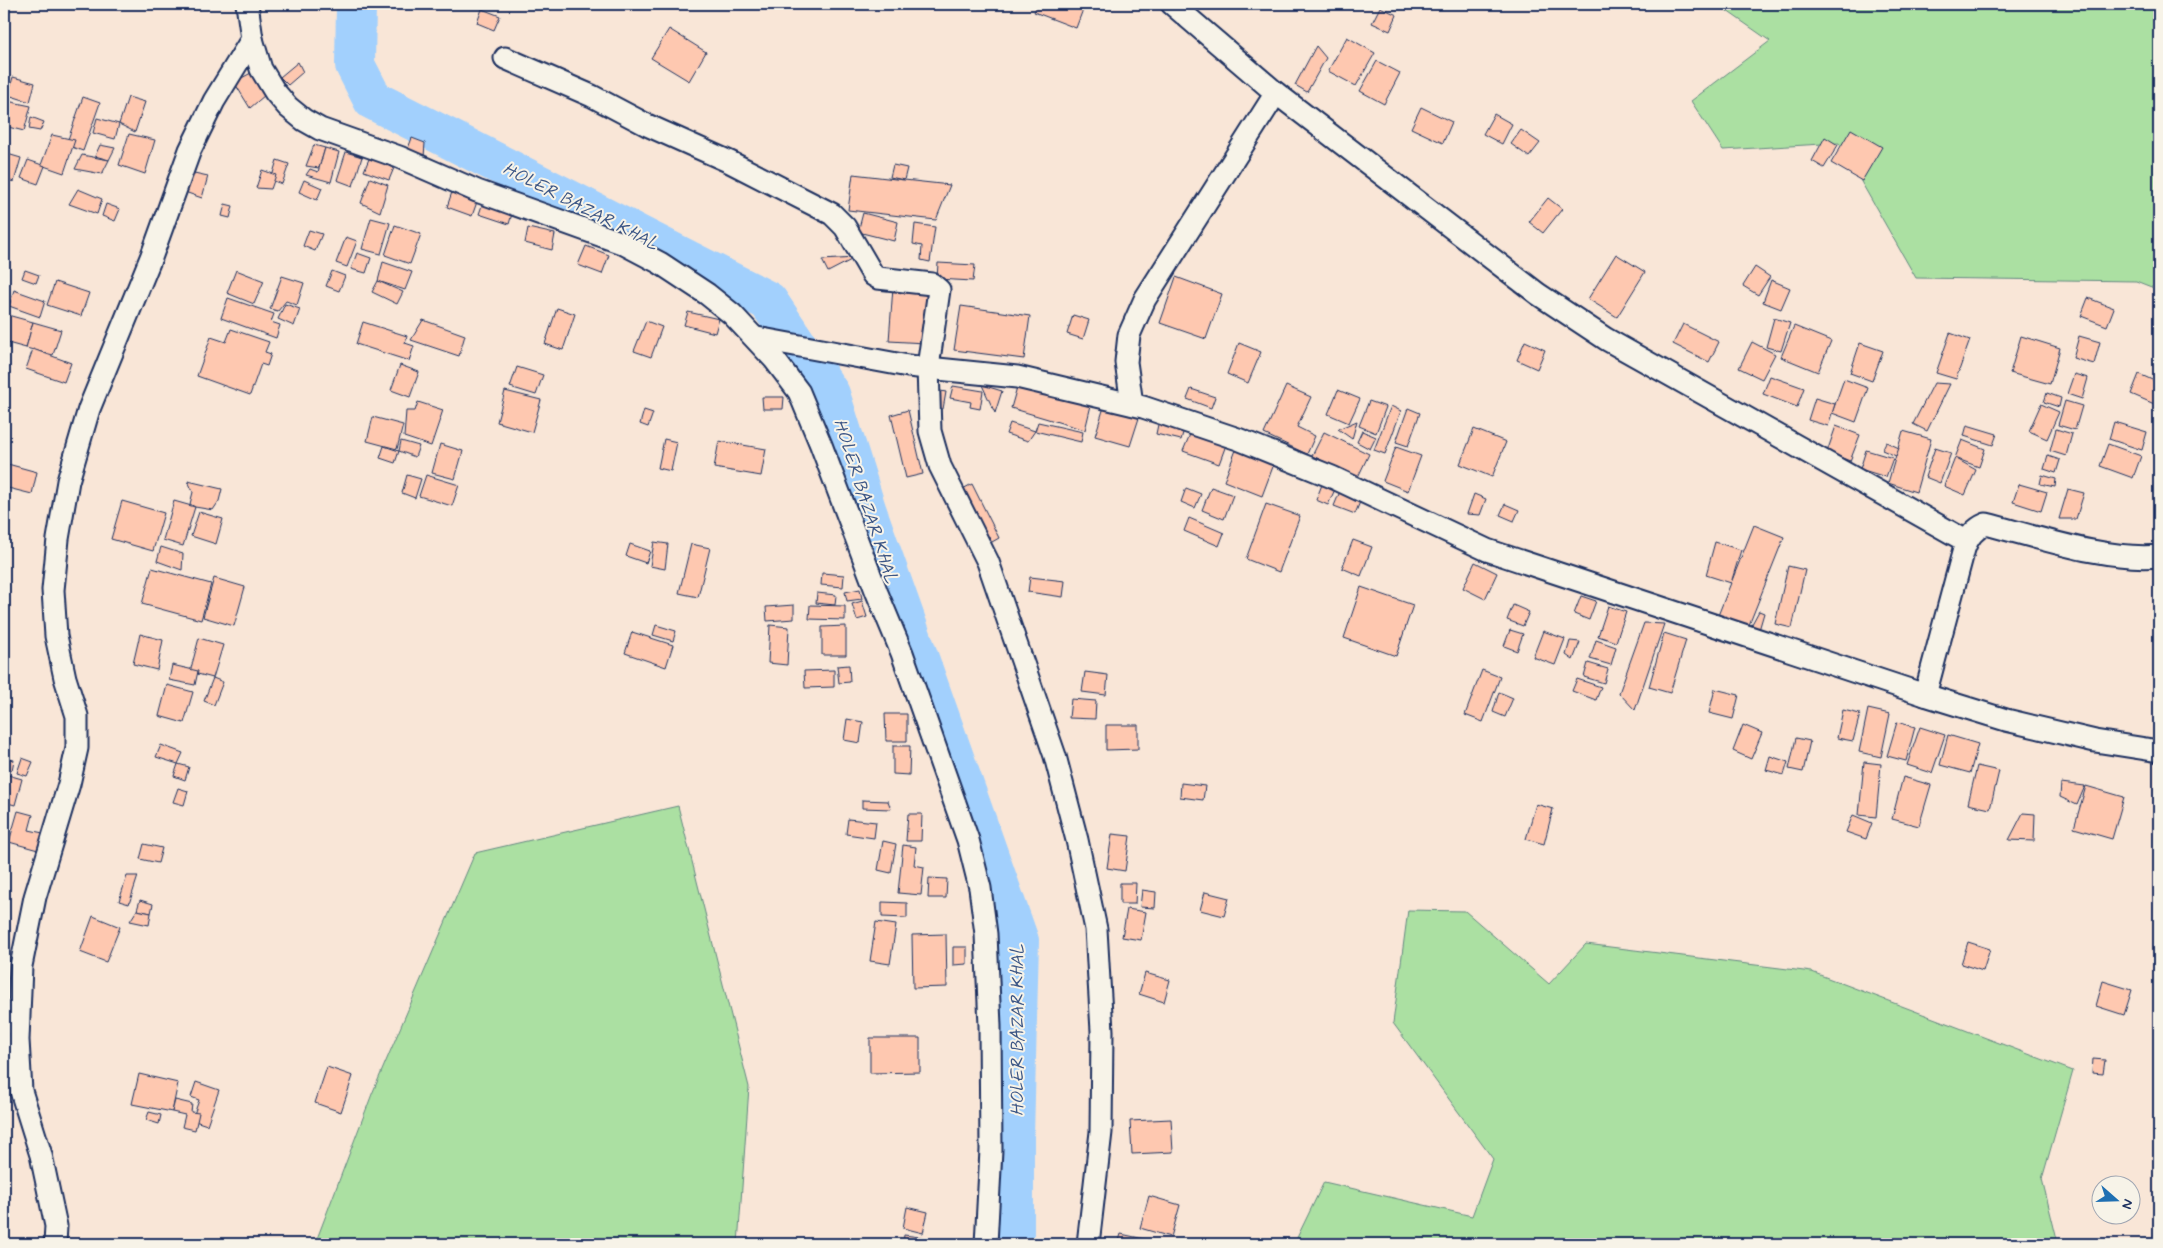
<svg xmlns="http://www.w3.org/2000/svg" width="2163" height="1248" font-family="Mynerve,sans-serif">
  <rect width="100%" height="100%" fill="#f9e6d7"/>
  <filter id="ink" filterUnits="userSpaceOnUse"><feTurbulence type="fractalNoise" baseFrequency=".02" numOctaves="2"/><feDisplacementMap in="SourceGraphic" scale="10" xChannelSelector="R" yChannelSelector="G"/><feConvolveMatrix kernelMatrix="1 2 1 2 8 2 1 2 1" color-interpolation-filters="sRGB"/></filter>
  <g filter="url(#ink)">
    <g fill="#abe0a2" stroke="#638880">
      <path d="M1717 4H2159V290L2136 281 1916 278 1839 143 1723 150 1691 101 1770 41Z"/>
      <path d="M678 806 749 1087 738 1244H315L372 1094 475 853Z"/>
      <path d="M1408 910 1465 911 1549 984 1586 944 1812 972 2073 1071 2042 1179 2058 1244H1294L1324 1182 1472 1216 1493 1159 1393 1023Z"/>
    </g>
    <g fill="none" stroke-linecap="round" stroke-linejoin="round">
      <path stroke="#a2d0fd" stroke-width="40" d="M356 4 355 65 373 100 768 301 830 394 866 509 1019 941 1014 1136V1244"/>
    </g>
    <g fill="#fec8b0" stroke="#1b2f5e">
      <path d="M1038 4H1085L1076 28 1034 12Z"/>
      <path d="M1380 7 1397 15 1390 31 1372 23Z"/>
      <path d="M482 9 500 16 494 30 477 23Z"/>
      <path d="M669 29 706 52 689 81 651 58Z"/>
      <path d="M1347 37 1375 53 1356 86 1328 71Z"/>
      <path d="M1316 46 1326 58 1307 92 1295 85Z"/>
      <path d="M1377 61 1400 73 1384 104 1360 91Z"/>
      <path d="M298 62 303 72 288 85 280 77Z"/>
      <path d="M251 73 265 95 250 108 234 82Z"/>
      <path d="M13 77 35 83 30 102 8 95Z"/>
      <path d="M83 97 100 103 83 151 66 145Z"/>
      <path d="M128 97 145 102 135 132 119 124Z"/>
      <path d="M7 101 31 106 24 131 4 126V115Z"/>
      <path d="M1421 107 1452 122 1443 143 1411 128Z"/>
      <path d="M1494 114 1512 124 1502 144 1483 134Z"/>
      <path d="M31 117 44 122 40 131 29 129Z"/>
      <path d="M97 118 119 124 115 139 93 133Z"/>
      <path d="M1851 129 1882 147 1862 181 1831 163Z"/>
      <path d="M1521 130 1540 143 1529 157 1511 144Z"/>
      <path d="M129 134 155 140 145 174 119 165Z"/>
      <path d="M52 135 75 140 64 173 41 165Z"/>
      <path d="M1825 137 1838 145 1824 168 1812 161Z"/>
      <path d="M412 138 425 143 424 157 407 151Z"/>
      <path d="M100 145 115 148 109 160 95 156Z"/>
      <path d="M314 145 325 148 319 168 306 166Z"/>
      <path d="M325 148 339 152 331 182 306 175 310 169 318 172Z"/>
      <path d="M346 152 362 157 353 186 337 180Z"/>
      <path d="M4 153 21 158 14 182 4 179Z"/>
      <path d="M371 154 396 163 389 180 364 171Z"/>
      <path d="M82 155 109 160 102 174 75 169Z"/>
      <path d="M28 160 45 166 38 184 21 178Z"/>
      <path d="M277 160 289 164 282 184 271 180Z"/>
      <path d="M893 165 907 168 904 180 890 177Z"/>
      <path d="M262 170 276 175 271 189 256 188Z"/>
      <path d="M185 171 208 176 202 198 179 190Z"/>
      <path d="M853 174 904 180 950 185 936 220 848 210Z"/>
      <path d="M370 178 388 185 380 212 361 203Z"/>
      <path d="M304 180 322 188 317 200 299 192Z"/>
      <path d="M78 189 102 199 97 214 69 204Z"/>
      <path d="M453 189 478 199 472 216 447 207Z"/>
      <path d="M485 197 514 207 509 224 479 214Z"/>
      <path d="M1548 198 1562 209 1543 233 1529 222Z"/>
      <path d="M106 204 120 209 115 221 102 216Z"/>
      <path d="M225 204 233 206 230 218 222 216Z"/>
      <path d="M863 213 898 222 894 241 858 232Z"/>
      <path d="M371 218 390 223 381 254 362 249Z"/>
      <path d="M915 224 935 227 930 262 921 260 922 246 913 244Z"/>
      <path d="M395 225 421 234 410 264 385 255Z"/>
      <path d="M528 228 555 234 552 250 525 243Z"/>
      <path d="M309 230 322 234 315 251 303 246Z"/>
      <path d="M346 237 357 241 347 267 336 263Z"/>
      <path d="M586 246 609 255 602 274 578 265Z"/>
      <path d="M357 253 371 258 366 273 351 269Z"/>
      <path d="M1616 254 1645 272 1617 317 1588 299Z"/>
      <path d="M855 258 828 272 822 260Z"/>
      <path d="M383 262 412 272 405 290 378 281Z"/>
      <path d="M938 263 975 265 973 281 937 279Z"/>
      <path d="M1755 267 1770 277 1758 295 1743 286Z"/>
      <path d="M25 270 39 275 36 283 22 278Z"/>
      <path d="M236 270 264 281 254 304 227 293Z"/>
      <path d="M332 271 345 276 339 291 326 286Z"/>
      <path d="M282 276 304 283 297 305 286 301 278 311 270 309Z"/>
      <path d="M1176 277 1222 294 1206 339 1160 323Z"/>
      <path d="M1771 280 1790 288 1781 309 1763 302Z"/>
      <path d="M378 281 403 292 397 304 372 292Z"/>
      <path d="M55 282 89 293 81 316 47 305Z"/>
      <path d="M893 287 929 289 925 343 889 341Z"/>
      <path d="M14 290 45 301 40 317 9 306Z"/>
      <path d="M228 298 274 314 271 322 280 325 276 338 221 318Z"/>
      <path d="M2088 298 2114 308 2107 326 2081 316Z"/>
      <path d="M285 304 300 309 294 326 278 319Z"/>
      <path d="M961 306 1030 316 1024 359 954 350Z"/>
      <path d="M557 308 575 314 563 350 545 344Z"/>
      <path d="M688 312 719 319 715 333 684 325Z"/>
      <path d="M4 314 33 322 26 348 4 342Z"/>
      <path d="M1073 315 1089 320 1083 339 1067 334Z"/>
      <path d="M1774 318 1790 323 1781 351 1766 347Z"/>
      <path d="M423 320 465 335 459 356 411 340Z"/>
      <path d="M646 321 662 327 651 357 634 351Z"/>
      <path d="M33 322 61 330 53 355 26 348Z"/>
      <path d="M363 322 407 336 405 343 414 346 409 361 356 344Z"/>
      <path d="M1683 324 1719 342 1709 362 1673 344Z"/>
      <path d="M1794 326 1831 341 1818 372 1781 357Z"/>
      <path d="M231 329 269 342 265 352 271 354 267 366 261 364 250 395 197 376 211 337 226 342Z"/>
      <path d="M1950 333 1970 340 1956 379 1936 373Z"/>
      <path d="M2021 336 2060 348 2050 384 2010 373Z"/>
      <path d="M2079 336 2100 342 2094 364 2073 358Z"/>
      <path d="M1525 341 1545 350 1537 369 1517 360Z"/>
      <path d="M1752 342 1775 354 1762 379 1739 368Z"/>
      <path d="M1239 343 1261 352 1248 383 1227 374Z"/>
      <path d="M1860 343 1883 351 1872 381 1850 373Z"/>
      <path d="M33 349 71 363 64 382 26 369Z"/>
      <path d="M400 365 419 372 410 397 391 390Z"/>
      <path d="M517 367 543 375 536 395 510 387Z"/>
      <path d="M2074 374 2088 378 2082 399 2067 394Z"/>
      <path d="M2139 374 2159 383V406L2131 394Z"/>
      <path d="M1770 376 1804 388 1797 407 1763 394Z"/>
      <path d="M1844 379 1868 388 1856 422 1832 413Z"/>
      <path d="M1019 380 1092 401 1085 430 1011 408Z"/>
      <path d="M1934 383 1950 384 1927 431 1913 424Z"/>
      <path d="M982 385 1002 391 995 413Z"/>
      <path d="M953 386 983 391 980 409 970 407 971 402 950 398Z"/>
      <path d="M1286 386 1311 397 1297 427 1315 436 1307 454 1264 434Z"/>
      <path d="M1191 389 1215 397 1211 408 1187 399Z"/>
      <path d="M935 390 946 392 943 409 932 407Z"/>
      <path d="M1338 390 1360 399 1349 423 1328 414Z"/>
      <path d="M505 391 541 400 532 432 497 422Z"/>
      <path d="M2047 393 2061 398 2059 407 2044 402Z"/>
      <path d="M762 397H784L783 409H763Z"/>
      <path d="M1815 398 1835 404 1828 426 1808 420Z"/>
      <path d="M1369 401 1386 407 1376 433 1359 426Z"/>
      <path d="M2065 401 2082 406 2075 430 2058 425Z"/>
      <path d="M418 402 443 410 431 446 404 437 406 411H415Z"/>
      <path d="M2041 404 2059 412 2047 439 2029 431Z"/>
      <path d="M1391 406 1401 411 1385 454 1374 450Z"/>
      <path d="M1104 407 1139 418 1130 446 1095 436Z"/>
      <path d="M1408 408 1420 413 1408 446 1396 442Z"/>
      <path d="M644 410 653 413 648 427 640 424Z"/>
      <path d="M908 410 923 474 906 478 891 415Z"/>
      <path d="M1160 415 1186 422 1181 440 1156 434Z"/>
      <path d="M373 417 403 425 397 449 367 441Z"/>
      <path d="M1357 421 1352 439 1338 429Z"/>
      <path d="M1038 422 1083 432 1081 442 1035 431Z"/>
      <path d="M2114 422 2147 432 2142 450 2109 439Z"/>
      <path d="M1010 423 1035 431 1028 441 1006 434Z"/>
      <path d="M1967 425 1997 434 1993 445 1964 436Z"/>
      <path d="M1836 426 1860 435 1850 461 1827 452Z"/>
      <path d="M1474 429 1506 442 1492 477 1460 464Z"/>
      <path d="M2056 429 2072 434 2066 456 2050 451Z"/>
      <path d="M1362 431 1376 437 1370 449 1357 442Z"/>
      <path d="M1903 431 1931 439 1916 492 1888 483Z"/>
      <path d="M1191 432 1226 445 1219 464 1183 451Z"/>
      <path d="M1324 432 1369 454 1358 477 1312 456Z"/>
      <path d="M664 439 677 442 671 471 658 468Z"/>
      <path d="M1962 440 1985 449 1979 467 1955 458Z"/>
      <path d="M401 441 419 446 415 457 399 451Z"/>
      <path d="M719 441 766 449 761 476 714 468Z"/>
      <path d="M1886 442 1899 448 1896 456 1882 450Z"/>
      <path d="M440 444 463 451 455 479 432 473Z"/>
      <path d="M2108 444 2141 456 2133 478 2100 466Z"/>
      <path d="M384 446 399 451 395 463 380 458Z"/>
      <path d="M1396 447 1421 456 1408 491 1383 481Z"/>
      <path d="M1935 448 1951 453 1940 483 1925 477Z"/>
      <path d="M1236 450 1274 464 1262 496 1224 481Z"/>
      <path d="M1866 450 1893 458 1886 477 1860 469Z"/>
      <path d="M2048 456 2060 460 2056 473 2044 469Z"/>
      <path d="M1955 458 1976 470 1965 495 1944 486Z"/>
      <path d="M4 463 37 472 32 494 4 487Z"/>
      <path d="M407 475 421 479 415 498 402 493Z"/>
      <path d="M426 475 459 485 452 506 419 496Z"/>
      <path d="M2042 475 2056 479 2055 487 2040 484Z"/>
      <path d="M188 481 222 489 219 501 213 510 195 507 190 504 193 492Z"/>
      <path d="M1323 482 1336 487 1328 505 1316 500Z"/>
      <path d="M972 484 999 538 985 546 957 492Z"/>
      <path d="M2019 484 2047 492 2041 511 2013 502Z"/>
      <path d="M1211 487 1233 495 1224 519 1202 510Z"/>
      <path d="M1186 488 1201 494 1195 508 1181 502Z"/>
      <path d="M1341 489 1362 497 1355 514 1334 506Z"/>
      <path d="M2068 489 2084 493 2076 519H2059Z"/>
      <path d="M1474 494 1486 499 1480 515 1467 514Z"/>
      <path d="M122 501 164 513 153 551 111 539Z"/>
      <path d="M174 501 195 507 183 546 163 540Z"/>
      <path d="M1266 504 1300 516 1279 572 1246 559Z"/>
      <path d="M1505 504 1519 510 1514 521 1500 515Z"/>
      <path d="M199 512 223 519 216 544 191 536Z"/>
      <path d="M1189 518 1224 533 1219 546 1184 531Z"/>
      <path d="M1754 525 1784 537 1747 630 1717 618Z"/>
      <path d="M1353 540 1372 547 1361 576 1342 568Z"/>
      <path d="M654 542 668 544 665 569 650 566Z"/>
      <path d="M1715 542 1741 550 1731 583 1706 575Z"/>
      <path d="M630 544 650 551 646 563 626 556Z"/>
      <path d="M691 544 710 548 698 597 679 593Z"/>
      <path d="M161 547 183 554 182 570 157 561Z"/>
      <path d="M1475 562 1497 573 1485 599 1463 588Z"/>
      <path d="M1788 566 1805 570 1792 628 1775 624Z"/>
      <path d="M152 568 211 584 201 620 142 604Z"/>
      <path d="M822 573 844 575 843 587 821 585Z"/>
      <path d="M1030 577 1065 581 1063 597 1028 592Z"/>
      <path d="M214 578 245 587 234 626 203 617Z"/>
      <path d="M1361 587 1413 605 1396 656 1344 638Z"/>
      <path d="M860 589 862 599 847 601 845 592Z"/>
      <path d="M817 593 836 595 835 605 816 603Z"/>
      <path d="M1581 596 1596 601 1589 620 1574 614Z"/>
      <path d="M862 601 867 617 857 620 852 604Z"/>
      <path d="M794 605V619L767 621 766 607Z"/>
      <path d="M810 605 845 606V620L809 619Z"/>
      <path d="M1513 605 1529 612 1523 626 1507 620Z"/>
      <path d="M1608 606 1626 612 1616 642 1598 636Z"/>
      <path d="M1759 611 1764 613 1757 637 1746 635Z"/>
      <path d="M1644 623 1664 624 1635 710 1619 693Z"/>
      <path d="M656 625 676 631 673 641 653 635Z"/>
      <path d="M770 625 789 627 787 665 768 663Z"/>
      <path d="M846 626V655H822V627Z"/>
      <path d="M1510 630 1523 634 1517 651 1504 646Z"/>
      <path d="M1543 631 1565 639 1555 665 1533 657Z"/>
      <path d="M632 632 673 645 666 667 625 653Z"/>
      <path d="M1664 633 1686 640 1670 693 1649 687Z"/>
      <path d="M140 634 163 640 157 670 133 664Z"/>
      <path d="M199 638 223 645 213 678 190 672Z"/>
      <path d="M1596 640 1616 647 1611 665 1590 659Z"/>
      <path d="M1570 641 1580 642 1573 660 1566 655Z"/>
      <path d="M1588 663 1608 669 1604 683 1584 677Z"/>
      <path d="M172 665 198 671 195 685 169 680Z"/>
      <path d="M849 665 850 682 839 683 837 666Z"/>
      <path d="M834 670V687L805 688 804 671Z"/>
      <path d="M1482 670 1500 677 1483 722 1465 715Z"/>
      <path d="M1085 672 1108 675 1106 695 1082 692Z"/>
      <path d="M213 678 223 682 214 705 204 701Z"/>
      <path d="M1577 679 1601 687 1596 700 1572 691Z"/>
      <path d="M167 685 193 692 184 723 159 716Z"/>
      <path d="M1715 689 1739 695 1733 719 1709 713Z"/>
      <path d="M1499 692 1513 698 1505 717 1493 712Z"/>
      <path d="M1071 699 1096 701 1095 719 1069 718Z"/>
      <path d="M1868 709 1890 714 1881 757 1859 752Z"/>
      <path d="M1843 710 1860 714 1853 741 1837 738Z"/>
      <path d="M885 714H907V741H886Z"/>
      <path d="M847 719 863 722 860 743 844 740Z"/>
      <path d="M1897 722 1915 727 1906 761 1887 756Z"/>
      <path d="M1106 725H1138V749L1106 750Z"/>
      <path d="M1743 725 1762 733 1751 759 1733 751Z"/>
      <path d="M1920 727 1945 735 1932 773 1907 765Z"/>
      <path d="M1948 735 1978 744 1970 773 1940 765Z"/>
      <path d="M1796 738 1810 741 1803 772 1789 769Z"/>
      <path d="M161 745 183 753 178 764 156 757Z"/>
      <path d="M893 746H910L909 775 893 774Z"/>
      <path d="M1770 756 1788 762 1784 775 1766 770Z"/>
      <path d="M4 758 14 760 12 770 4 769Z"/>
      <path d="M22 758 33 762 27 776 17 773Z"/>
      <path d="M1864 762 1881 764 1876 817 1859 815Z"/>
      <path d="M178 764 189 767 185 780 174 776Z"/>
      <path d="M1977 766 1999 771 1990 809 1968 804Z"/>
      <path d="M8 775 22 779 15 805 4 802V791Z"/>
      <path d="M1903 777 1931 785 1919 826 1892 819Z"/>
      <path d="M1181 783 1205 786 1203 800 1180 797Z"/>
      <path d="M2061 783 2085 786 2077 805 2060 797Z"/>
      <path d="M2086 786 2124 797 2112 839 2074 828Z"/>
      <path d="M178 788 188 791 184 805 173 802Z"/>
      <path d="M862 800 888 801 891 809 862 808Z"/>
      <path d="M1536 804 1553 809 1544 844 1526 839Z"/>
      <path d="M18 811 33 815 29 830 43 833 38 850 9 842Z"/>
      <path d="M2023 813 2035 814 2034 841 2009 840Z"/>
      <path d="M908 814H922L921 841H906Z"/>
      <path d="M1853 815 1872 823 1866 839 1846 832Z"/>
      <path d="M848 819 876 822 874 838 846 834Z"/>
      <path d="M1112 834 1130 836 1125 871 1107 868Z"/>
      <path d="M883 841 896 844 891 873 878 870Z"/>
      <path d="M144 844 162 848 158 863 140 859Z"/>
      <path d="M903 845 916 847 914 865 924 867 921 895 898 893Z"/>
      <path d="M127 876H138L129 904 119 901Z"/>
      <path d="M929 878 947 879 946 898H928Z"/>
      <path d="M1120 883H1136L1135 904H1120Z"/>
      <path d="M1142 890 1156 892 1155 908 1140 907Z"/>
      <path d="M1205 892 1229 898 1224 916 1200 910Z"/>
      <path d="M140 900 153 904 151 913 137 910Z"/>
      <path d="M882 902 907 903V918L882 917Z"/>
      <path d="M1127 909 1146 912 1141 940 1122 937Z"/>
      <path d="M137 910 151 913 149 925 130 921Z"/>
      <path d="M93 916 120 927 106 962 80 952Z"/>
      <path d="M876 922 896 925 890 964 870 961Z"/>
      <path d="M946 934 947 987 913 988 912 935Z"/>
      <path d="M1968 942 1990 949 1983 971 1961 964Z"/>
      <path d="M953 947H967V964L953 965Z"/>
      <path d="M1145 973 1170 980 1164 1002 1139 994Z"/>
      <path d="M2103 981 2132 990 2124 1015 2096 1006Z"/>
      <path d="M870 1038H920V1072L870 1073Z"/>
      <path d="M2093 1059 2105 1060 2103 1074 2092 1073Z"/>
      <path d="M327 1067 353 1076 341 1112 315 1103Z"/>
      <path d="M139 1074 178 1083 172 1112 132 1104Z"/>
      <path d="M196 1082 219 1090 207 1125 192 1120 199 1100 191 1097Z"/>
      <path d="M175 1100 192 1104 191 1112 199 1113 195 1130 182 1127 185 1115 172 1112Z"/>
      <path d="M149 1112 161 1115 159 1124 146 1120Z"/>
      <path d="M1171 1119 1173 1152 1132 1154 1130 1121Z"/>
      <path d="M1149 1196 1180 1205 1171 1237 1140 1228Z"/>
      <path d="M907 1207 928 1212 923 1233 903 1228Z"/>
      <path d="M1121 1234 1167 1244H1118Z"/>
      <path d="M904 1235 927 1238V1244H903Z"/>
    </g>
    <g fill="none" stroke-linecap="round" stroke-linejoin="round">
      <g stroke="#1b2f5e" stroke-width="25">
        <g id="street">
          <path d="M247 4 252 39 261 69 275 92 288 107 304 120 320 129 399 157 477 191 622 243 660 263 707 294 732 314 774 359 799 392 821 445 877 593 902 653 968 840 980 888 986 934 990 1026 991 1150 986 1244"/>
          <path d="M1172 4 1276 93 1538 294 1606 339 1966 541"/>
          <path d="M505 58 592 96 647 125 730 162 832 214 845 227 873 275 878 278 932 284 939 290 928 367 930 431 940 466 988 562 1055 756 1077 840 1096 929 1102 1031 1101 1132 1088 1244"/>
          <path d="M757 338 908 366 1017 377 1143 407 1238 439 1332 477 1487 550 1925 695 1964 549C1968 537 1974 529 1986 524 2038 537 2106 561 2159 556"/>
          <path d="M1132 404 1126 362 1129 335 1145 299 1276 93"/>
          <path d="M1925 695 2006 720 2095 741 2159 751"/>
          <path d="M55 1244 56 1226 41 1155 21 1091 18 1040 21 966 35 897 69 784 77 748V716L65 678 56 636 53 590 58 539 68 481 89 409 152 255 190 150 214 101 252 39"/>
        </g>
      </g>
      <use href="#street" stroke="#f7f3e8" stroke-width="21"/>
    </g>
  </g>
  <g text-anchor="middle" stroke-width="4" stroke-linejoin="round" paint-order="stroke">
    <g font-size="18" font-style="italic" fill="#3d5786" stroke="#f7f3e8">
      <text transform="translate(581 206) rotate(27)" y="6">HOLER BAZAR KHAL</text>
      <text transform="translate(866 501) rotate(72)" y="6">HOLER BAZAR KHAL</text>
      <text transform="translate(1017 1030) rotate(-90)" y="6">HOLER BAZAR KHAL</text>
    </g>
  </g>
  <rect width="2163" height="1248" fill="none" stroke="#f7f3e8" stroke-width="20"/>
  <rect x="10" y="10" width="2143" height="1228" fill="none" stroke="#1b2f5e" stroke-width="2" filter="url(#ink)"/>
  <g transform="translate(2116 1200) rotate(110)"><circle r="24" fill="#f7f3e8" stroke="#9fa5b1"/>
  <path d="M0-4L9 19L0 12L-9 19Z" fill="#1f6fb2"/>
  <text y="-8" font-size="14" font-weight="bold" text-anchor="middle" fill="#1b2f5e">N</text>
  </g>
</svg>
